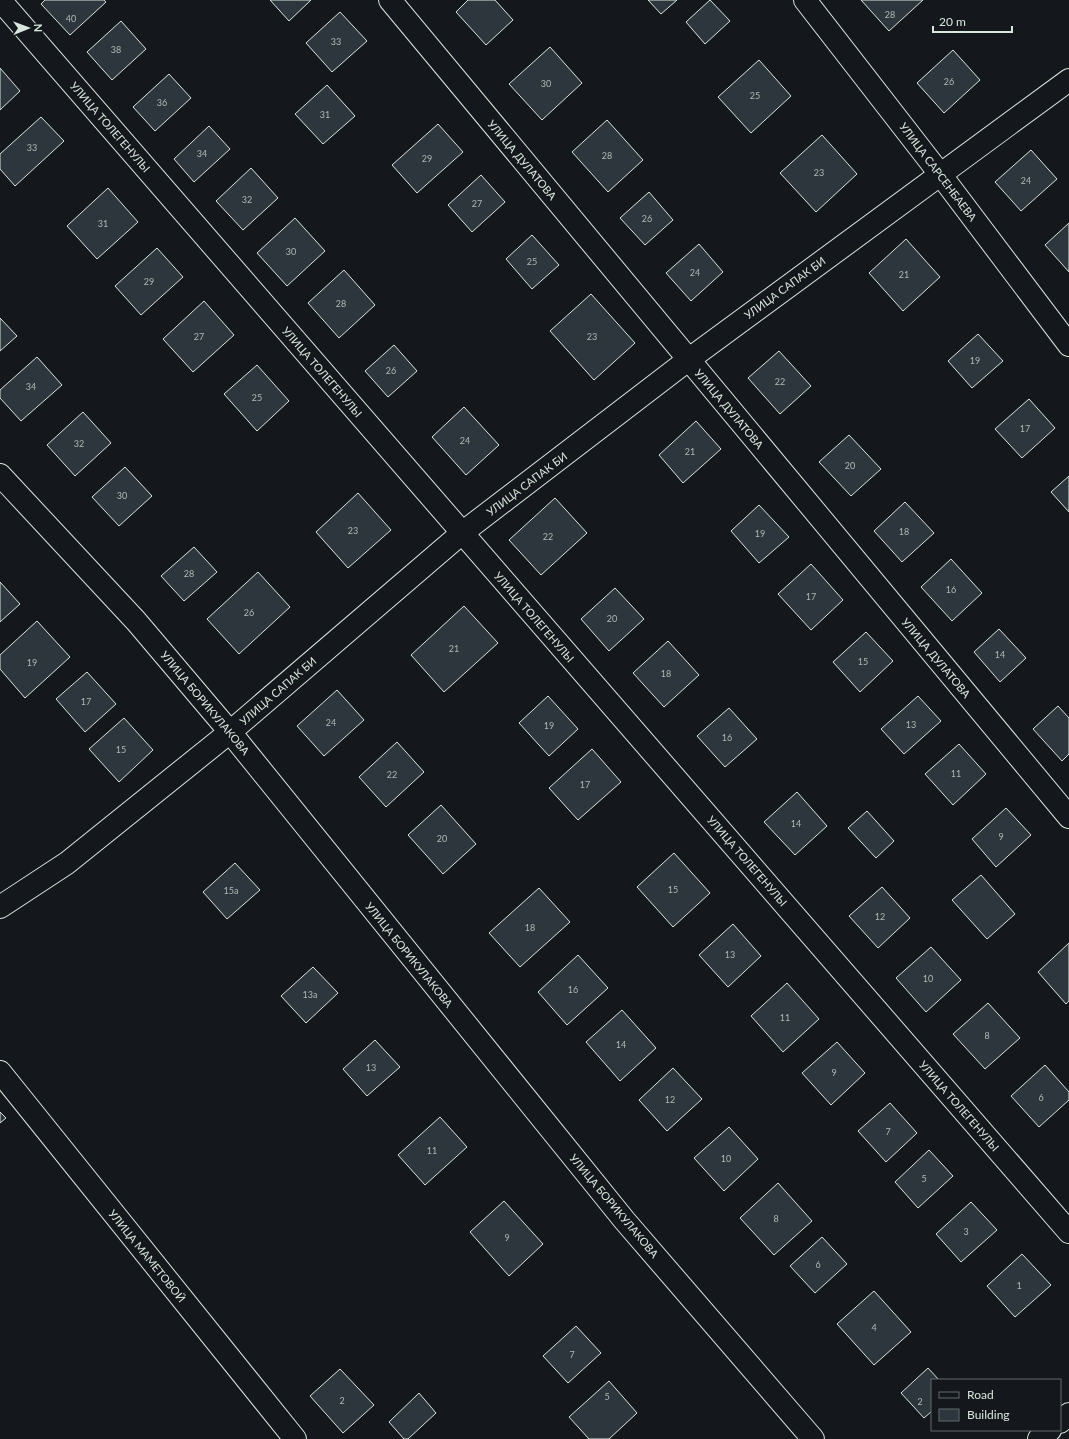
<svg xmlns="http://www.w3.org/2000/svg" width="1069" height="1439" font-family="Lato,sans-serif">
  <rect width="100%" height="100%" fill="#14181c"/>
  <g fill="#2c363c" stroke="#d8e6dc">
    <path d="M45 0H104L106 2 70 35 41 4Z"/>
    <path d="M270 0H311L289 21Z"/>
    <path d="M468 0H495L513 20 486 45 456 12Z"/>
    <path d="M648 0H677L661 14Z"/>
    <path d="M710 0 730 21 705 44 686 22Z"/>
    <path d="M861 0H923L889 31Z"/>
    <path d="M340 12 367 41 332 72 306 43Z"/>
    <path d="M121 21 146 49 112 80 87 52Z"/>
    <path d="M550 47 582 83 542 120 509 84Z"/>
    <path d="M953 50 980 80 944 113 917 83Z"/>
    <path d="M759 60 791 96 751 133 718 97Z"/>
    <path d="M0 68 20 91 0 110Z"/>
    <path d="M169 74 191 98 155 131 133 107Z"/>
    <path d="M327 85 355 116 323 144 295 114Z"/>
    <path d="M41 117 64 141 15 186 0 169V154Z"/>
    <path d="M607 120 643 160 608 192 572 152Z"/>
    <path d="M438 124 463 152 417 193 392 165Z"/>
    <path d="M209 126 230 149 194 182 174 159Z"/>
    <path d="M822 135 857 174 816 212 780 173Z"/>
    <path d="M1031 150 1057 179 1021 211 995 182Z"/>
    <path d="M251 168 278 198 243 230 216 201Z"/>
    <path d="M481 175 505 202 472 232 448 205Z"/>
    <path d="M108 188 138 222 97 259 67 226Z"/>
    <path d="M649 192 673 220 645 245 620 218Z"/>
    <path d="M295 218 325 251 287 286 257 253Z"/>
    <path d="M1069 223V272L1045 245Z"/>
    <path d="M532 235 559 265 532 289 506 259Z"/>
    <path d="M906 239 940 277 903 311 869 273Z"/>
    <path d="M699 244 723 272 691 301 666 273Z"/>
    <path d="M157 248 183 277 141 315 115 286Z"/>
    <path d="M344 270 375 305 339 338 308 303Z"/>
    <path d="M591 294 635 343 594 380 550 331Z"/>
    <path d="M204 301 234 335 193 372 163 339Z"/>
    <path d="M0 318 17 336 0 351Z"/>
    <path d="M978 334 1003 361 972 388 948 361Z"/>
    <path d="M394 345 417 371 388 397 365 371Z"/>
    <path d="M779 351 811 386 780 414 748 378Z"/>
    <path d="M37 357 62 385 21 421 0 398V390Z"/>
    <path d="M257 365 289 401 257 431 224 394Z"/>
    <path d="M1029 399 1055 428 1022 458 995 429Z"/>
    <path d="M464 407 499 445 466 475 432 437Z"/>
    <path d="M83 412 111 443 75 476 47 445Z"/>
    <path d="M696 421 721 449 683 483 659 455Z"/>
    <path d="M849 435 881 469 851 496 819 462Z"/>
    <path d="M125 467 152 496 119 526 92 497Z"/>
    <path d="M1069 476V512L1051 492Z"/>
    <path d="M358 493 391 530 348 568 316 532Z"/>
    <path d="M555 498 587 533 541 575 509 540Z"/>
    <path d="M905 502 934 533 902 562 874 531Z"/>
    <path d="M759 505 789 537 759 563 731 531Z"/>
    <path d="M194 547 217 572 184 601 161 576Z"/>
    <path d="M951 559 982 593 952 621 921 587Z"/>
    <path d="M811 564 843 600 811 630 778 594Z"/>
    <path d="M258 572 290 607 239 654 207 619Z"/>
    <path d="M0 582 20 604 0 622Z"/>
    <path d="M615 588 644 619 609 651 581 619Z"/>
    <path d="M464 606 498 643 444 692 411 655Z"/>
    <path d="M37 621 70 657 25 698 0 669V655Z"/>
    <path d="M999 629 1026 658 1000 682 974 652Z"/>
    <path d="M866 632 893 661 860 692 833 662Z"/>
    <path d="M668 641 699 675 664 707 633 673Z"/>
    <path d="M87 672 116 704 85 732 56 699Z"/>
    <path d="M337 690 364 720 324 756 297 726Z"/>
    <path d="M548 696 578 729 549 756 519 723Z"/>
    <path d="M918 696 941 721 904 754 881 729Z"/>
    <path d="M1058 706 1069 718V754L1062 761 1033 729Z"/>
    <path d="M729 708 757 739 725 767 697 736Z"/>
    <path d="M124 718 153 750 119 782 89 749Z"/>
    <path d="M397 742 424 772 386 807 359 777Z"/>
    <path d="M959 744 986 774 953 805 925 774Z"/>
    <path d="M592 749 621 782 578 820 549 788Z"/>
    <path d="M797 792 827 826 795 855 764 822Z"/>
    <path d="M441 805 476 844 443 874 408 835Z"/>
    <path d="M1006 808 1031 835 996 867 972 839Z"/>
    <path d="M867 811 894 841 876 858 848 828Z"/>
    <path d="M674 853 710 893 673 927 637 887Z"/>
    <path d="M235 863 260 890 227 919 203 892Z"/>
    <path d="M981 875 1015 914 987 939 952 900Z"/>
    <path d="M882 887 910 918 878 948 849 916Z"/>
    <path d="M539 888 570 922 520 967 489 933Z"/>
    <path d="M733 924 761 956 728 987 699 955Z"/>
    <path d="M1069 943V1001L1066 1004 1038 972Z"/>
    <path d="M931 947 961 980 926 1012 896 978Z"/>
    <path d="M578 955 608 988 567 1025 538 992Z"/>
    <path d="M313 967 338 993 306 1023 281 996Z"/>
    <path d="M787 983 819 1019 783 1052 751 1016Z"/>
    <path d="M988 1003 1020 1038 985 1069 953 1034Z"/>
    <path d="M622 1010 656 1048 620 1081 586 1042Z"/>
    <path d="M375 1040 400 1067 367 1096 343 1069Z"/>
    <path d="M837 1042 865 1073 831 1105 802 1073Z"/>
    <path d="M1045 1065 1069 1092V1100L1039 1127 1011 1096Z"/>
    <path d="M673 1068 702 1099 667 1131 639 1100Z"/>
    <path d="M890 1103 917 1133 886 1162 858 1131Z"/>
    <path d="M0 1112 6 1118 0 1123Z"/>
    <path d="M440 1117 467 1147 425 1185 398 1155Z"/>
    <path d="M729 1127 758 1159 724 1191 694 1158Z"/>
    <path d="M929 1150 953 1176 918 1208 895 1182Z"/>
    <path d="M778 1183 812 1221 774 1255 740 1218Z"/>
    <path d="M504 1201 543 1244 509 1276 470 1232Z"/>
    <path d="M971 1202 997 1230 961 1262 936 1234Z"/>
    <path d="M822 1237 847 1264 815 1293 790 1266Z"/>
    <path d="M1022 1254 1051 1285 1015 1317 987 1286Z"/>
    <path d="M874 1291 911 1332 874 1365 837 1324Z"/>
    <path d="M576 1326 601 1353 568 1383 543 1356Z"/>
    <path d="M928 1368 939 1380H932V1411L924 1418 901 1393Z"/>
    <path d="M340 1369 374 1405 343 1433 310 1396Z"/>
    <path d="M609 1381 637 1413 609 1439H589L569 1417Z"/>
    <path d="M419 1393 436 1413 408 1439H404L389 1422Z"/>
  </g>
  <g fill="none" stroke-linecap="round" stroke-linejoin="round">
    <g stroke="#d8e6dc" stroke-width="24">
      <g id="minor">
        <path d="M0 0 1069 1232"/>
        <path d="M390 0 1069 817"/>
        <path d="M805 0 940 174 1069 345"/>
        <path d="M0 475 136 621 230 732 625 1221 813 1439"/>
        <path d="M0 907 67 863 230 732 462 533 688 360 1069 80"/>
        <path d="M0 1072 295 1439"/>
        <path d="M1060 1422 1069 1414"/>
        <path d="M1039 1439 1050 1430"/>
      </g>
    </g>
    <use href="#minor" stroke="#14181c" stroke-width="22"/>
  </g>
  <g text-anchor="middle" stroke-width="3" stroke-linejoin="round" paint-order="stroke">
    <g font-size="9" fill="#adbab4">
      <text x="890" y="18">28</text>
      <text x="71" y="22">40</text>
      <text x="336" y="45">33</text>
      <text x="116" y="53">38</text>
      <text x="949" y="85">26</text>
      <text x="546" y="87">30</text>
      <text x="755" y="99">25</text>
      <text x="162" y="106">36</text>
      <text x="325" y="118">31</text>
      <text x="32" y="151">33</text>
      <text x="202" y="157">34</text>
      <text x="607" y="159">28</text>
      <text x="427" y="162">29</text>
      <text x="819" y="176">23</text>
      <text x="1026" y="184">24</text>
      <text x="247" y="203">32</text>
      <text x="477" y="207">27</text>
      <text x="647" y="222">26</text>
      <text x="103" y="227">31</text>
      <text x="291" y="255">30</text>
      <text x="532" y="265">25</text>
      <text x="695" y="276">24</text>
      <text x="904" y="278">21</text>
      <text x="149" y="285">29</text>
      <text x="341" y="307">28</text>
      <text x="199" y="340">27</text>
      <text x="592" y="340">23</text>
      <text x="975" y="364">19</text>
      <text x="391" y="374">26</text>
      <text x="780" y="385">22</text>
      <text x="31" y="390">34</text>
      <text x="257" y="401">25</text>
      <text x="1025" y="432">17</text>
      <text x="465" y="444">24</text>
      <text x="79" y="447">32</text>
      <text x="690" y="455">21</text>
      <text x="850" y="469">20</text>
      <text x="122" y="499">30</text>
      <text x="353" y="534">23</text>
      <text x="904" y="535">18</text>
      <text x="760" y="537">19</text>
      <text x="548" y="540">22</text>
      <text x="189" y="577">28</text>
      <text x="951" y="593">16</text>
      <text x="811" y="600">17</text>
      <text x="249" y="616">26</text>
      <text x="612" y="622">20</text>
      <text x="454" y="652">21</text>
      <text x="1000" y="658">14</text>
      <text x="863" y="665">15</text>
      <text x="32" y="666">19</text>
      <text x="666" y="677">18</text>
      <text x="86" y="705">17</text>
      <text x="331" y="726">24</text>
      <text x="911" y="728">13</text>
      <text x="549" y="729">19</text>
      <text x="727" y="741">16</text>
      <text x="121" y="753">15</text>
      <text x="956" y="777">11</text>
      <text x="392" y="778">22</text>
      <text x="585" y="788">17</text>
      <text x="796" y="827">14</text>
      <text x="1001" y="840">9</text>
      <text x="442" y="842">20</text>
      <text x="673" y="893">15</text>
      <text x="231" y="894">15а</text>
      <text x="880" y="920">12</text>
      <text x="530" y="931">18</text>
      <text x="730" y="958">13</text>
      <text x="928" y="982">10</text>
      <text x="573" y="993">16</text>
      <text x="310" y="998">13а</text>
      <text x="785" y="1021">11</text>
      <text x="987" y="1039">8</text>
      <text x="621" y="1048">14</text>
      <text x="371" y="1071">13</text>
      <text x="834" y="1076">9</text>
      <text x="1041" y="1101">6</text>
      <text x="670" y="1103">12</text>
      <text x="888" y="1135">7</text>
      <text x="432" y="1154">11</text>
      <text x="726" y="1162">10</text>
      <text x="924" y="1182">5</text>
      <text x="776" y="1222">8</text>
      <text x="966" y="1235">3</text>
      <text x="507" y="1241">9</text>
      <text x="818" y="1268">6</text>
      <text x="1019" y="1289">1</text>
      <text x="874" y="1331">4</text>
      <text x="572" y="1358">7</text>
      <text x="607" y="1400">5</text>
      <text x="342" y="1404">2</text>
      <text x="920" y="1405">2</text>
    </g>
    <g font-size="11" fill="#d8e6dc" stroke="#14181c">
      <text transform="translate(110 127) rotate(49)" y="4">УЛИЦА ТОЛЕГЕНУЛЫ</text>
      <text transform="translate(522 160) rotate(50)" y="4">УЛИЦА ДУЛАТОВА</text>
      <text transform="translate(938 172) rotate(53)" y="4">УЛИЦА САРСЕНБАЕВА</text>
      <text transform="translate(785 288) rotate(-36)" y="4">УЛИЦА САПАК БИ</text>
      <text transform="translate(322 372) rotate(49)" y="4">УЛИЦА ТОЛЕГЕНУЛЫ</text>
      <text transform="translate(729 409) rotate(50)" y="4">УЛИЦА ДУЛАТОВА</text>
      <text transform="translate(527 484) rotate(-37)" y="4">УЛИЦА САПАК БИ</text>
      <text transform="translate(534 617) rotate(49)" y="4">УЛИЦА ТОЛЕГЕНУЛЫ</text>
      <text transform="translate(936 658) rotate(50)" y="4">УЛИЦА ДУЛАТОВА</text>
      <text transform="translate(278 691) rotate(-41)" y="4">УЛИЦА САПАК БИ</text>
      <text transform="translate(205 703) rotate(50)" y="4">УЛИЦА БОРИКУЛАКОВА</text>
      <text transform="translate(747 861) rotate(49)" y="4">УЛИЦА ТОЛЕГЕНУЛЫ</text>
      <text transform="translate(409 955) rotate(51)" y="4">УЛИЦА БОРИКУЛАКОВА</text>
      <text transform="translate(959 1106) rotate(49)" y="4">УЛИЦА ТОЛЕГЕНУЛЫ</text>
      <text transform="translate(614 1206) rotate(50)" y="4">УЛИЦА БОРИКУЛАКОВА</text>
      <text transform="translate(147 1256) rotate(51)" y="4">УЛИЦА МАМЕТОВОЙ</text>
    </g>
  </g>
  <rect x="931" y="1379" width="130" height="52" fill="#14181c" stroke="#626a69"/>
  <rect x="939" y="1392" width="20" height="6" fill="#14181c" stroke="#626a69"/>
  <text x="967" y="1399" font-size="12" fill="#d8e6dc">Road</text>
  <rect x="939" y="1409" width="20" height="12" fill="#2c363c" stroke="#626a69"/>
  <text x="967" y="1419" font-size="12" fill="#d8e6dc">Building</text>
  <g transform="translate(28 28) rotate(89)" stroke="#14181c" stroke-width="3" paint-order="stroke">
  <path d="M0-3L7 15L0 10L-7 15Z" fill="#d8e6dc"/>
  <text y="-6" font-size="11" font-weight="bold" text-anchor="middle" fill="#d8e6dc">N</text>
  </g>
  <path d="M933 26v6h79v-6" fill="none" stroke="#d8e6dc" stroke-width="2"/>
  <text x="939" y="26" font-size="12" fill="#d8e6dc" stroke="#14181c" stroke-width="3" paint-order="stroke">20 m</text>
</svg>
